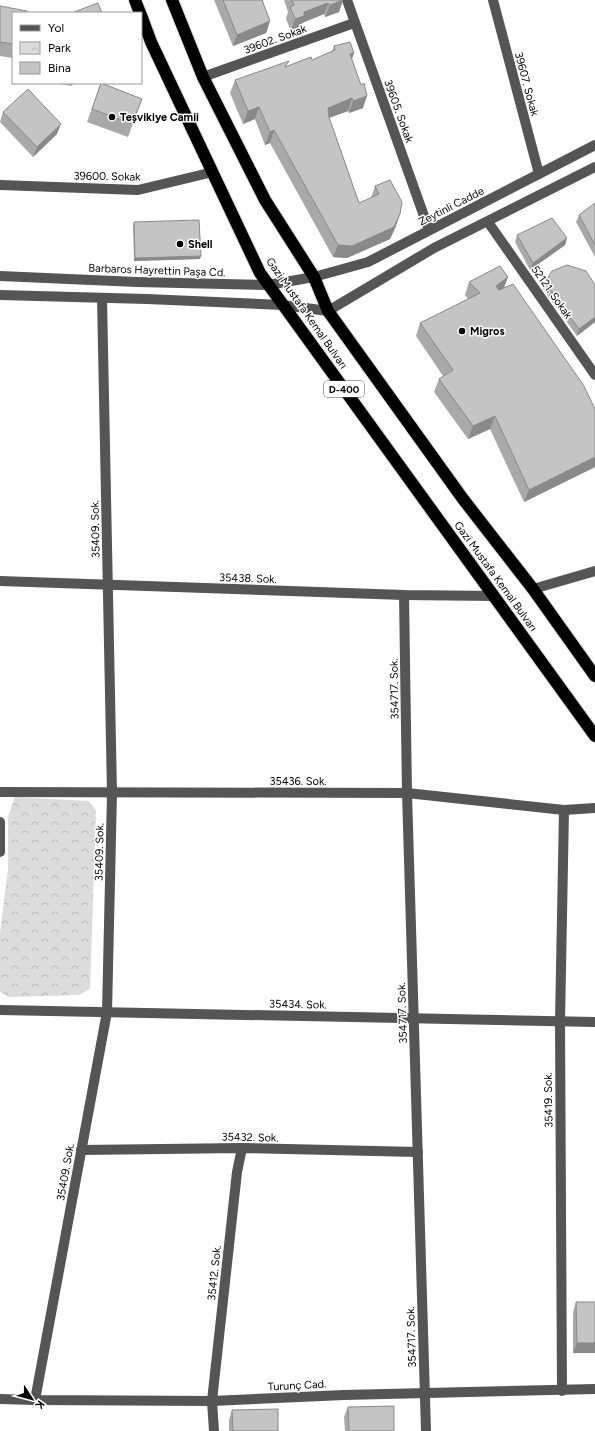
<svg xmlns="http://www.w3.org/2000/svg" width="595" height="1431" font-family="Figtree,sans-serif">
  <defs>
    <pattern id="park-crowns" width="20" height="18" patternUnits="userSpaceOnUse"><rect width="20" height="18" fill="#dcdcdc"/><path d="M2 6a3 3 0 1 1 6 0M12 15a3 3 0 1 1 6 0" fill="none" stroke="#bbb"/></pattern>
  </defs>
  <rect width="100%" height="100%" fill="#fff"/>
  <path fill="url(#park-crowns)" d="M15 797 89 801 96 811 90 989 79 995 9 997 0 992V933L8 869V817Z"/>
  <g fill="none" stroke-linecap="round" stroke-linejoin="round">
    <g stroke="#dbdbdb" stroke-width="14">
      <g id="highway">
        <path d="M135 0 140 13"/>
        <path d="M172 0 203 77 265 200 314 277 328 311 463 499 533 589 595 676"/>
        <path d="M141 15 151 42 260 273 595 736"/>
      </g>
    </g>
    <g stroke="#555" stroke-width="10">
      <path d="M347 0 429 230"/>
      <path d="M493 0 539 174"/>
      <path d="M203 77 354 23"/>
      <path d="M0 185 138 190 213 172"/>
      <path d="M488 222 595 375"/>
      <path d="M0 276 137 282 268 285 314 277 368 262 595 145"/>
      <path d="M0 295 147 299 283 305 328 311 434 248 595 167"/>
      <path d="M0 581 404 595 495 596"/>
      <path d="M533 589 595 571"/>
      <path d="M404 595 407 793 426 1431"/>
      <path d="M0 792 407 793 564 810 595 808"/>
      <path d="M0 822V852"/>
      <path d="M0 1010 595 1022"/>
      <path d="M81 1150 242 1148 418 1152"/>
      <path d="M562 1391 560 1022 564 810"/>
      <path d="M0 1399 35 1400 212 1401 344 1395 595 1389"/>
      <path d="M35 1400 107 1012 112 793 102 298"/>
      <path d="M214 1431 212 1401 237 1172 242 1148"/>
    </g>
    <use href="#highway" stroke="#000" stroke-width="12"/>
  </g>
  <g fill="#a9a9a9">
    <path d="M214 0H263V2L270 21 266 33 233 46Z"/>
    <path d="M284 0H343L339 12 325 17 324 14 302 23 300 27 291 31 286 19 288 12Z"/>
    <path d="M0 6 13 13V58L0 56Z"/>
    <path d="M334 46 354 53 352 59 363 108 349 113 348 111 329 118 359 203 371 198 375 186 396 226 390 239 347 258 333 257 270 143 265 145 255 119 243 124 230 93 235 80 312 60 332 52Z"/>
    <path d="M55 83H73L72 86Z"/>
    <path d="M101 83 142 99 128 137 87 122Z"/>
    <path d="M3 112 57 134 33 157 0 122Z"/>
    <path d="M595 203V257L576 222 579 215Z"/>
    <path d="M134 222 200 259 134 261 133 226Z"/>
    <path d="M517 235 567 238 565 245 530 270 515 242Z"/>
    <path d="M508 277 504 287 595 409V467L524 502 490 429 468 439 434 392 439 379 443 376 416 336 420 323 468 299 465 295 469 282Z"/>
    <path d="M545 282 595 285V322L577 336 543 289Z"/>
    <path d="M576 1302H595V1353H573V1312Z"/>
    <path d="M348 1407 394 1431H345L344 1417Z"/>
    <path d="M232 1410 278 1431H229V1420Z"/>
  </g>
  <g fill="#898989">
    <path d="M343 0 339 12 325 17 330 5Z"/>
    <path d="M328 3 324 14 302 23 300 27 291 31 295 19 304 12Z"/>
    <path d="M270 21 266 33 233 46 237 35Z"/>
    <path d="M354 53 349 65 350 54Z"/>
    <path d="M367 96 363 108 349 113 353 101Z"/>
    <path d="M352 98 348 111 323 120 328 108Z"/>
    <path d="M259 107 255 119 243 124 248 111Z"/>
    <path d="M61 124 57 134 33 157 37 147Z"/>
    <path d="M274 130 270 143 265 145 270 132Z"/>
    <path d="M400 214 396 226 390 239 347 258 333 257 338 245Z"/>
    <path d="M567 238 565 245 530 270 533 263Z"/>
    <path d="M201 256 200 259 134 261 135 258Z"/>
    <path d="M508 277 503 290 492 299 496 286Z"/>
    <path d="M595 317V322L577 336 579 329Z"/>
    <path d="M495 416 490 429 468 439 473 426Z"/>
    <path d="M595 457V467L524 502 529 490Z"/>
    <path d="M577 1343H595V1353H573Z"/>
  </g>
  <g fill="#c4c4c4" stroke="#898989">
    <path d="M223 0H262L270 21 237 35Z"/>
    <path d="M292 0H343L330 5 328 3 304 12V16L295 19 290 7 294 5Z"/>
    <path d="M98 3 102 13H75L74 12Z"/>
    <path d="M0 6 27 11V13H13V44L0 42Z"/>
    <path d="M350 42 354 53 350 54 361 85 364 83 367 96 353 101 352 98 328 108 329 117 359 203 379 194 375 186 390 180 402 202 400 214 394 227 352 246 338 245 274 130 270 132 259 107 248 111 235 80 289 61 285 67 311 57 312 60 335 50 334 46Z"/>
    <path d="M101 83 142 99 132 124 92 109Z"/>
    <path d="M28 89 61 124 37 147 3 112Z"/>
    <path d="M595 203V245L579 215Z"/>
    <path d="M552 218 567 238 533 263 517 235Z"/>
    <path d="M199 220 201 256 135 258 134 222Z"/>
    <path d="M567 265 586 271 595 285V317L579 329 545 282 552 271Z"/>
    <path d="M500 266 508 277 496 286 499 290 513 284 584 386 595 409V457L529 490 495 416 473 426 439 379 453 370 420 323 480 293 469 282Z"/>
    <path d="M576 1302H595V1343H577Z"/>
    <path d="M394 1406V1431H349L348 1407Z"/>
    <path d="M278 1409V1431H233L232 1410Z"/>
  </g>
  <g fill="#000" stroke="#fff" stroke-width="1.5">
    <circle cx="112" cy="117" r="4"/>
    <circle cx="180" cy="244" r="4"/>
    <circle cx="462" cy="331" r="4"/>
  </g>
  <g text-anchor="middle" stroke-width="3" stroke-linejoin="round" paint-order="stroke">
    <rect fill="#fff" stroke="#4c4c4c" stroke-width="1" x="324" y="381" width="40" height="16" rx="3"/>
    <g font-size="10" font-weight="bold" fill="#000">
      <text x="344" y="393">D-400</text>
    </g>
    <g font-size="11" fill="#000" stroke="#fff">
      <text transform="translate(275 39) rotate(-20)" y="4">39602. Sokak</text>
      <text transform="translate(527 84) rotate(75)" y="4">39607. Sokak</text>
      <text transform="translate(399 111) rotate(70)" y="4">39605. Sokak</text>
      <text transform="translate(107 176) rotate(1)" y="4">39600. Sokak</text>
      <text transform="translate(451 206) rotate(-27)" y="4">Zeytinli Cadde</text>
      <text transform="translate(157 270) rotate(2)" y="4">Barbaros Hayrettin Paşa Cd.</text>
      <text transform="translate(552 292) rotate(55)" y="4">52121. Sokak</text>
      <text transform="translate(307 313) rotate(55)" y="4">Gazi Mustafa Kemal Bulvarı</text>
      <text transform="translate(95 529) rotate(-91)" y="4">35409. Sok.</text>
      <text transform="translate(496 576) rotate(54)" y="4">Gazi Mustafa Kemal Bulvarı</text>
      <text transform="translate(248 578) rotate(2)" y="4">35438. Sok.</text>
      <text transform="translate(394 689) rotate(-91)" y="4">354717. Sok.</text>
      <text x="298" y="785">35436. Sok.</text>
      <text transform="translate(99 852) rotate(-89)" y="4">35409. Sok.</text>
      <text transform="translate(298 1004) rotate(1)" y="4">35434. Sok.</text>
      <text transform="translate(402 1013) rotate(-92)" y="4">354717. Sok.</text>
      <text transform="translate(548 1100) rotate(-91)" y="4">35419. Sok.</text>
      <text transform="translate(250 1137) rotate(1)" y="4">35432. Sok.</text>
      <text transform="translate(65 1172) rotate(-80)" y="4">35409. Sok.</text>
      <text transform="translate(214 1273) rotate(-84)" y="4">35412. Sok.</text>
      <text transform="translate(411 1337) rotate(-92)" y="4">354717. Sok.</text>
      <text transform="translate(297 1385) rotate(-3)" y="4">Turunç Cad.</text>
    </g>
    <g font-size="11" font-weight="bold" fill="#000" stroke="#fff" text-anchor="start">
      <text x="120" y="121">Teşvikiye Camii</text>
      <text x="188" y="248">Shell</text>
      <text x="470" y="335">Migros</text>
    </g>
  </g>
  <rect x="12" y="12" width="130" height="72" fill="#ffffff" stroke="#999999"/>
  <rect x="20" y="25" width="20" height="6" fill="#555555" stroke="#999999"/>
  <text x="48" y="32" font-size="12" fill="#000000">Yol</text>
  <rect x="20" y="42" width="20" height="12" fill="url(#park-crowns)" stroke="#999999"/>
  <text x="48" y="52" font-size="12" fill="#000000">Park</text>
  <rect x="20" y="62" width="20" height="12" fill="#c4c4c4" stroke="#999999"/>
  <text x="48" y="72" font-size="12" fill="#000000">Bina</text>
  <g transform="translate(32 1399) rotate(126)" stroke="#ffffff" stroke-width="3" paint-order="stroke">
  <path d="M0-3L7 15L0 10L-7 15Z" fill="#000000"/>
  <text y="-6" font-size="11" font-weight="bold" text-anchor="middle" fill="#000000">K</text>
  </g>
</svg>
